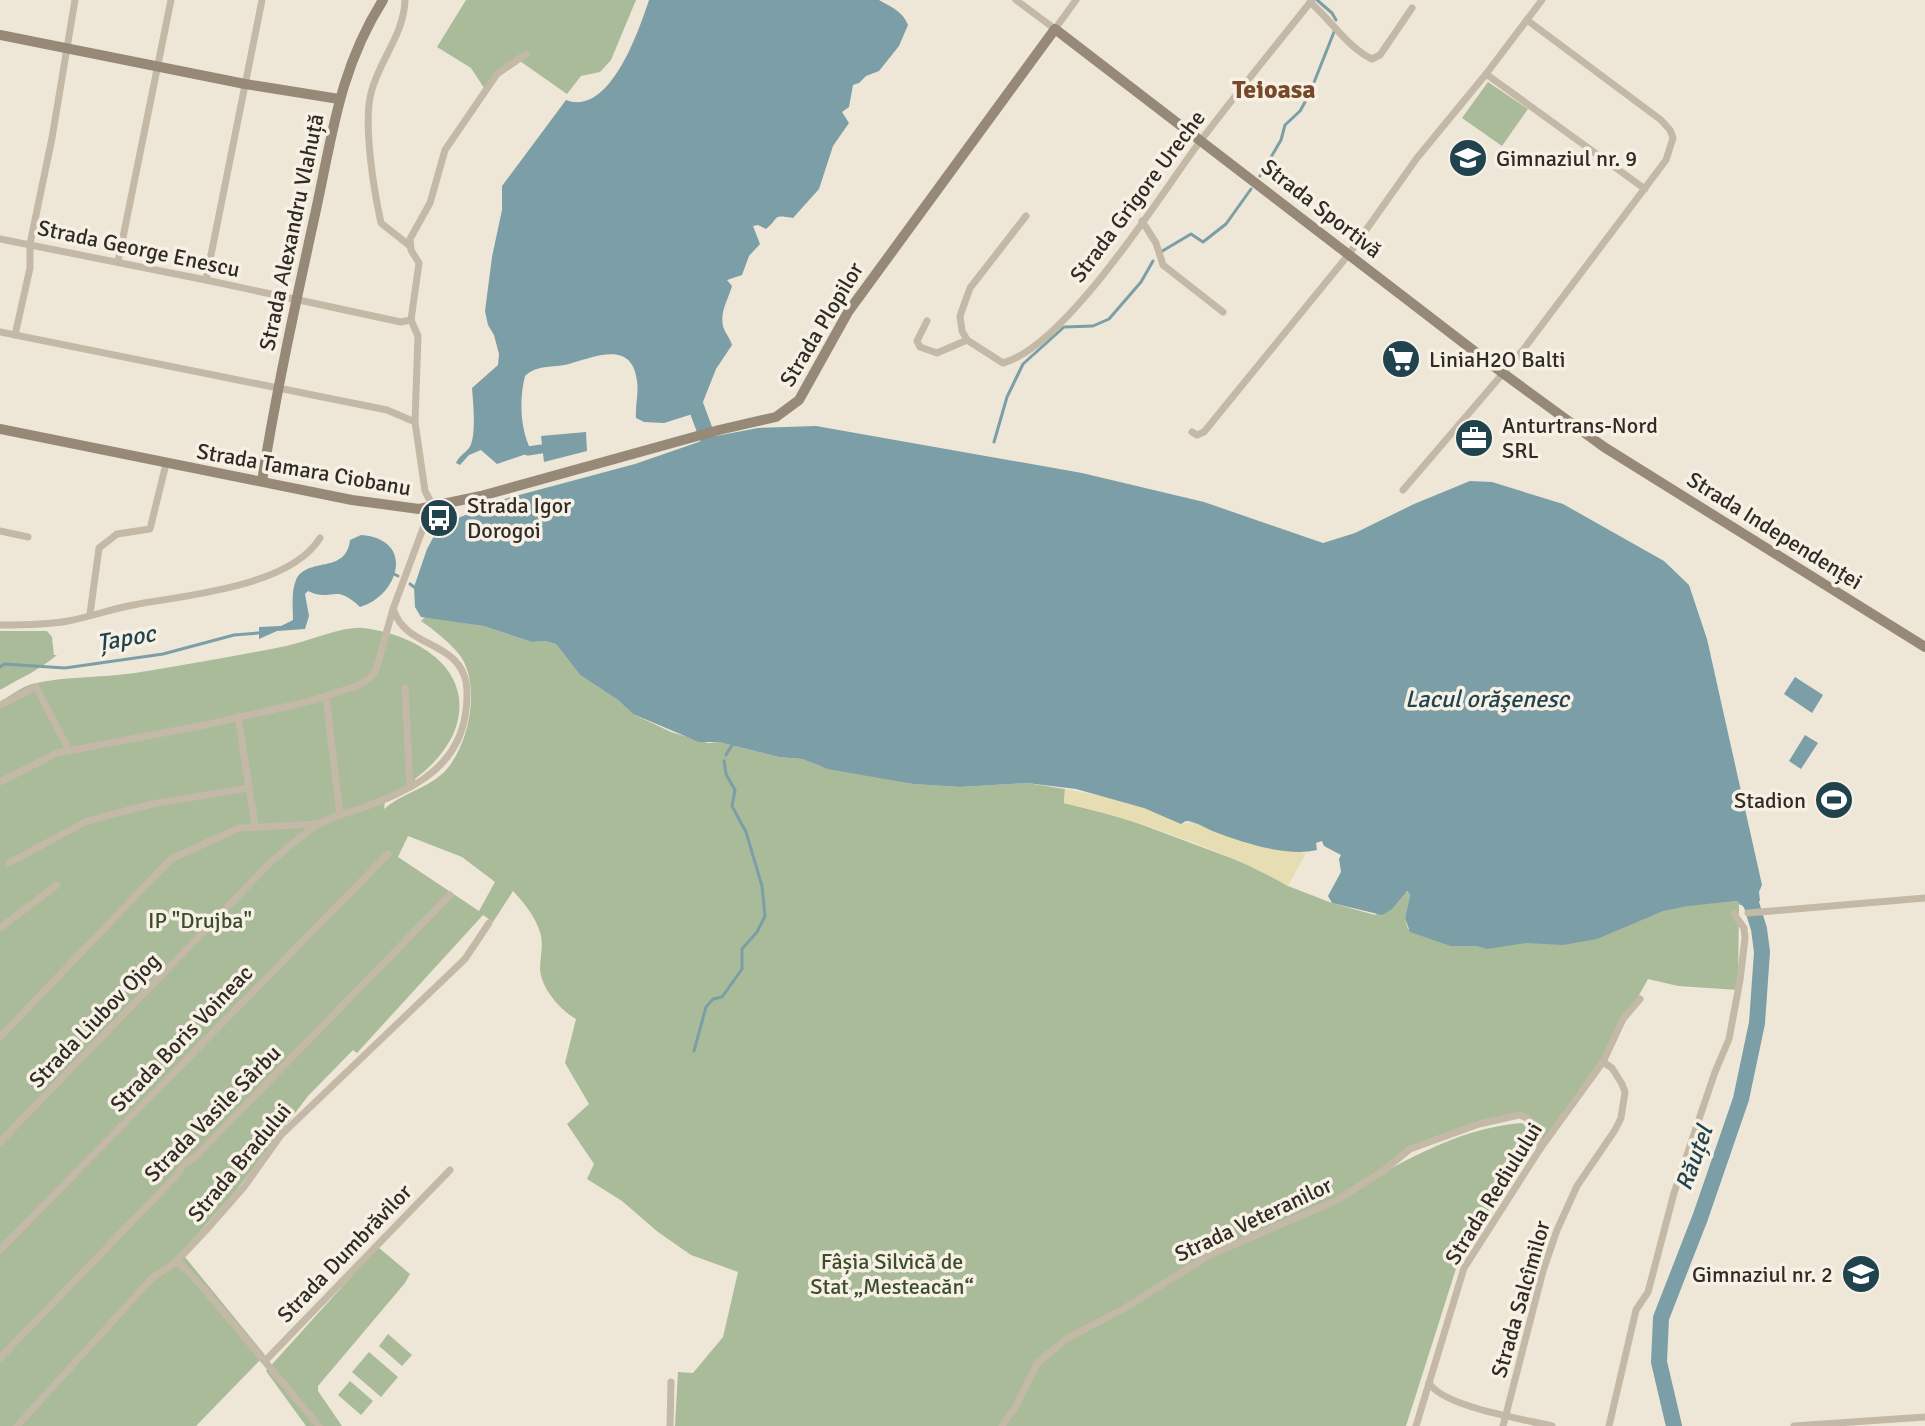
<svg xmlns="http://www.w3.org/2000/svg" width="1925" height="1426" font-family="Signika,sans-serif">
  <rect width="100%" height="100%" fill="#eee7d8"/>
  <g fill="#aabb9a" fill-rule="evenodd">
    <path d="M466 0H636L611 60 600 72 581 76 567 94 517 59 497 74 486 91 471 68 437 47Z"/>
    <path d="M1488 82 1528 109 1502 146 1462 118Z"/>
    <path d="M425 617 483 626 532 642 545 641 556 644 580 675 618 700 633 714 671 732 708 743 719 742 779 757 802 759 820 766 913 784 960 787 1027 783 1065 789 1064 803 1124 818 1255 867 1288 886 1332 903 1375 915 1406 891 1410 895 1405 918 1408 929 1739 901 1738 990 1678 986 1648 979 1602 1062 1540 1149 1539 1136 1526 1117 1496 1120 1410 1149 1372 1179C1418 1153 1468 1127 1522 1123L1532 1131 1535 1143 1461 1253 1406 1426H675L678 1372 693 1373 723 1337 738 1272 691 1255 658 1232 622 1201 587 1179 594 1164 567 1124 589 1104 565 1063 576 1019C560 1010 542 989 540 970 540 957 544 945 540 932 535 916 524 903 513 891L493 922 483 915 357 1053 353 1050 308 1096 236 1191 180 1254 185 1257 265 1355 196 1426H0V702C10 696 21 687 32 684 65 676 101 678 135 673 185 665 236 656 286 646 307 642 342 626 363 628 401 632 454 655 459 698 463 732 440 760 415 779L416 787 385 802 384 809C401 794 425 789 442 774 469 750 483 682 458 653 448 641 434 630 421 621ZM408 836 462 857 495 882 479 911 398 857Z"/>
    <path d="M0 631H47L52 637 54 655H57C41 669 19 679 0 690Z"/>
    <path d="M378 1247 410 1274 405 1283 318 1386V1391L342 1426H306L266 1371Z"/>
    <path d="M388 1334 412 1355 402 1366 379 1346Z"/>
    <path d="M369 1352 398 1377 381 1397 352 1372Z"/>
    <path d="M350 1381 373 1401 361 1415 338 1395Z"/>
  </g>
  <path fill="#e6deb2" d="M1065 789 1142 804 1180 824 1194 822 1245 843 1306 853 1288 886C1223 849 1136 820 1064 803Z"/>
  <g fill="#7b9ea7">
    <path d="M649 0H879C889 6 903 11 908 25L899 46 879 71 866 76 859 83 853 85 849 107 842 112 849 123 833 146 819 189 793 218C771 214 780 218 766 229L758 225 753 226 760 244 749 256 742 275 727 280 732 286C728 300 720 311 723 326 725 333 730 338 732 345L716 369 699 412 664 423 644 422 636 418C635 406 639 392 637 381 632 341 598 356 572 363 555 369 539 363 525 376 519 399 520 431 532 452L497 464 481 450 469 455 460 465 456 463C459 456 464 454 469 448 477 437 473 401 472 388L498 365 499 354 494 335 488 325 485 311 492 257 502 210V186L566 100C610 117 639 30 649 0Z"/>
    <path d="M816 426 1082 473 1204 502 1323 543 1355 533 1414 504 1470 481 1492 482 1563 504 1664 561 1689 585 1707 639 1762 885 1759 892 1760 901 1740 905 1738 901 1688 906 1663 911 1597 939 1563 945 1526 943 1487 949 1477 946H1451L1410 932 1405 918 1410 895 1407 891 1392 909 1382 915 1332 903 1328 896 1341 872 1339 859 1341 855 1324 846 1322 841 1316 843 1317 850C1287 857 1244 843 1215 832 1207 829 1200 824 1192 822 1185 820 1186 821 1181 824L1144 808 1076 789 1027 783 960 787 913 784 828 769 802 759 779 757 719 742H699L633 714 618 700 580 675 556 644 545 641 532 642 483 626 421 617 415 607 414 587 427 549 434 536 448 522 508 498 635 464 716 436 758 428Z"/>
    <path d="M586 432 587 451 544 462 541 436Z"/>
    <path d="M361 535C416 539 399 596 360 607 334 582 333 603 308 591L305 594 309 616 305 629 277 631 259 639V627L281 626 293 620C293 607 291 592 296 580 307 556 346 575 350 540Z"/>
    <path d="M1795 677 1823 695 1812 713 1784 694Z"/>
    <path d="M1805 735 1818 743 1801 769 1789 761Z"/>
  </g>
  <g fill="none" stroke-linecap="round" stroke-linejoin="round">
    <g stroke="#7b9ea7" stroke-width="3">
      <path d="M1317 0 1332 13 1336 20"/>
      <path d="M1260 176 1281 140 1285 125 1300 111 1309 95 1334 32"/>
      <path d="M1159 253 1191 234 1203 242 1226 224 1251 189"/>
      <path d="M994 442 1007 397 1023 364 1064 327 1093 326 1109 319 1141 282 1153 261"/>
      <path d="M394 574 398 576"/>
      <path d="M410 584 414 587"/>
      <path d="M0 667 4 664 65 668 163 654 234 635 258 633"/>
      <path d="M726 755 732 745"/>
      <path d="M694 1051 706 1007 713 999 722 997 742 969V949L757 932 765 916 762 886 746 832 732 806 735 790 726 774 724 761"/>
    </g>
    <path stroke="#7b9ea7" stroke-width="9" d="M528 451 541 449"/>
    <g stroke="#7b9ea7" stroke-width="16">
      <path d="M691 393 708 439 713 445"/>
      <path d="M1674 1426 1659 1362 1661 1318 1700 1218 1741 1099 1757 1023 1762 952 1759 929 1751 903 1737 889"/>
    </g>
    <g stroke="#c4b9a6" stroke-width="7">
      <path d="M405 0C404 35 379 60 371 93 363 125 374 191 381 223L410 246"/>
      <path d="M1016 0 1055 29 1076 0"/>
      <path d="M1310 2C1331 20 1347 47 1372 59L1380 55 1412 8"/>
      <path d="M1486 74 1645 189"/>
      <path d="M1026 216 970 288 960 316 962 331 967 340 1003 363C1066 346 1158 198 1199 143 1235 95 1274 48 1312 0"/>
      <path d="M1142 221 1156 243 1163 265 1223 312"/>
      <path d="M0 239 206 280 387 319 401 322 411 320"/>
      <path d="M118 262 171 0"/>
      <path d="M206 280 262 0"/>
      <path d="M927 321 917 341 920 347 937 353 967 340"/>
      <path d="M0 332 387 410 415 422"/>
      <path d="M15 335 30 268V244L52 138 75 0"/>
      <path d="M1192 432 1197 435 1204 432 1349 254 1417 158 1486 74 1542 0"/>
      <path d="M1403 490 1523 350 1666 160 1673 138 1670 130 1661 120 1527 20"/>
      <path d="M0 531 28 537"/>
      <path d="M90 614 99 548 117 534 150 529 166 464"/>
      <path d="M0 625C22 625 46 625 68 621 90 617 111 609 133 605 186 595 290 587 320 538"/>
      <path d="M405 688 410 787"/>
      <path d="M326 696 340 816"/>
      <path d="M0 705 36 687 69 750"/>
      <path d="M238 716 255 826"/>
      <path d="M0 782 57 753 205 725 307 702 357 686 370 678 376 670 393 609 425 523 434 508 425 491 415 422 418 336 411 320 419 263 411 250 410 239 430 203 445 150 497 74 526 54"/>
      <path d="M9 863 87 821 152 804 249 788"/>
      <path d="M1748 913 1925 898"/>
      <path d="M0 928 57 885"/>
      <path d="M0 1037 171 859 239 828 317 824"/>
      <path d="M0 1142 271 862C286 850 302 834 319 824 331 817 346 813 359 809 406 792 455 772 465 717 467 704 469 687 464 675 451 641 406 646 394 611"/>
      <path d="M0 1250 388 854"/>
      <path d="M176 1262 184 1267 205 1290 319 1426"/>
      <path d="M0 1358 177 1175 183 1165 195 1157 450 895"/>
      <path d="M265 1361 450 1170"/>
      <path d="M1429 1383C1444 1407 1523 1419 1552 1426"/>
      <path d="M17 1426 152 1278 176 1262 208 1228 244 1187 281 1135 465 959 489 923"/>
      <path d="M670 1426 671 1382"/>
      <path d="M1002 1426 1016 1406 1038 1362 1068 1338 1125 1308 1206 1257 1337 1200 1383 1171 1410 1149 1479 1124 1519 1115C1535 1118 1540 1135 1540 1149"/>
      <path d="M1416 1426 1464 1268 1540 1149 1603 1062 1623 1019 1640 999"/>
      <path d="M1503 1426 1543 1271 1557 1230 1577 1186 1615 1130 1621 1118 1625 1092 1622 1084 1612 1068 1603 1062"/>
      <path d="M1609 1426 1636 1310 1648 1292 1674 1193 1715 1072 1729 1039 1740 980 1745 938 1744 928 1734 914"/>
      <path d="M1794 1426 1925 1417"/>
    </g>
    <g stroke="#978978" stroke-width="10">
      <path d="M0 35 245 84 339 99"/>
      <path d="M0 429 352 500 419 509 481 496 719 430 776 417 799 400 848 312 1055 29 1504 374 1604 447 1925 647"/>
      <path d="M262 481C276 393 295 306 314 219 332 139 338 71 383 0"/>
    </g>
  </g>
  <defs>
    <g id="school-disc" transform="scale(2)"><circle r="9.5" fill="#20434e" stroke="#f6f1e4"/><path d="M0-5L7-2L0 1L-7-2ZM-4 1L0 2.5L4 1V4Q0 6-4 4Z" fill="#fff"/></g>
    <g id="supermarket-disc" transform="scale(2)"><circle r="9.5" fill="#20434e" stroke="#f6f1e4"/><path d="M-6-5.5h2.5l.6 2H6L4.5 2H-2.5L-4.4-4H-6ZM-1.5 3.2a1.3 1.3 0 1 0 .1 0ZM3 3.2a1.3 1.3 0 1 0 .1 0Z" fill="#fff"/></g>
    <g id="office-disc" transform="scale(2)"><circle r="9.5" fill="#20434e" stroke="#f6f1e4"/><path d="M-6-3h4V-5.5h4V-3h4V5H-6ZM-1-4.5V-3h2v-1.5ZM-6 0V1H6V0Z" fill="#fff"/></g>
    <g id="bus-disc" transform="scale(2)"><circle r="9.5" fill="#20434e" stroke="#f6f1e4"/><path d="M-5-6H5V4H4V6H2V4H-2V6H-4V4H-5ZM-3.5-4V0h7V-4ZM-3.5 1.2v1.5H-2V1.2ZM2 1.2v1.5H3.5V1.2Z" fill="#fff"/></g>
    <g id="stadium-disc" transform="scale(2)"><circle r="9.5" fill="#20434e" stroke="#f6f1e4"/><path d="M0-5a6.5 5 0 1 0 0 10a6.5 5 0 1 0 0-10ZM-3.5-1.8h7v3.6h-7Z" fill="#fff"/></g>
  </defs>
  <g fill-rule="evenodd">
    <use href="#school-disc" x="1468" y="158"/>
    <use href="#supermarket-disc" x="1401" y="359"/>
    <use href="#office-disc" x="1474" y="438"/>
    <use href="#bus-disc" x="439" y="518"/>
    <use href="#stadium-disc" x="1834" y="800"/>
    <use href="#school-disc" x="1861" y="1274"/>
  </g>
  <g text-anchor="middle" stroke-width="7" stroke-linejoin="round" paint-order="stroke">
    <g font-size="22" fill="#312b26" stroke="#f6f1e4" text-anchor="start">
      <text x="1496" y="166">Gimnaziul nr. 9</text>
      <text x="1429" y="367">LiniaH2O Balti</text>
      <text x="1502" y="433">Anturtrans-Nord<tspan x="1502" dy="25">SRL</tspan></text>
      <text x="467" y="513">Strada Igor<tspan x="467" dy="25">Dorogoi</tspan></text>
      <text x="1806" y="808" text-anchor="end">Stadion</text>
      <text x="1833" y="1282" text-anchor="end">Gimnaziul nr. 2</text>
    </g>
    <g font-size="22" fill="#312b26" stroke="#f6f1e4">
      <text transform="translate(1137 196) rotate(-53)" y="8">Strada Grigore Ureche</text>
      <text transform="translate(1322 208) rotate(38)" y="8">Strada Sportivă</text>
      <text transform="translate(291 232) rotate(-78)" y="8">Strada Аlexandru Vlahuță</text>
      <text transform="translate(139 248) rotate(12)" y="8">Strada George Enescu</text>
      <text transform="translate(821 324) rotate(-59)" y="8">Strada Plopilor</text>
      <text transform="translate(304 469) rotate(10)" y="8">Strada Tamara Ciobanu</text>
      <text transform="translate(1775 530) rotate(32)" y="8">Strada Independenței</text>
      <text transform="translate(94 1020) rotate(-46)" y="8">Strada Liubov Ojog</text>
      <text transform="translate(181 1038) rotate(-46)" y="8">Strada Boris Voineac</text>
      <text transform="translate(212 1113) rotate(-45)" y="8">Strada Vasile Sârbu</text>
      <text transform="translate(239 1162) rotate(-50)" y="8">Strada Bradului</text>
      <text transform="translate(1493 1193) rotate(-58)" y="8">Strada Rediulului</text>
      <text transform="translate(1253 1219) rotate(-25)" y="8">Strada Veteranilor</text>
      <text transform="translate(344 1253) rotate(-46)" y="8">Strada Dumbrăvilor</text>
      <text transform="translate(1520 1299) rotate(-74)" y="8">Strada Salcîmilor</text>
    </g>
    <g font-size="22" fill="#3b4d2d" stroke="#f6f1e4">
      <text x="200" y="928">IP "Drujba"</text>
      <text x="892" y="1269">Fâșia Silvică de<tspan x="892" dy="25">Stat „Mesteacăn“</tspan></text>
    </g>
    <g font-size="24" font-style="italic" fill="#20434e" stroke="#f6f1e4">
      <text transform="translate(126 638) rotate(-10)" y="8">Țapoc</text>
      <text x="1487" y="707">Lacul orăşenesc</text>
      <text transform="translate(1694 1158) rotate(-70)" y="8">Răuțel</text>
    </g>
    <g font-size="26" font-weight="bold" fill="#774928" stroke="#f6f1e4">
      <text x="1274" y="98">Teioasa</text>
    </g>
  </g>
</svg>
